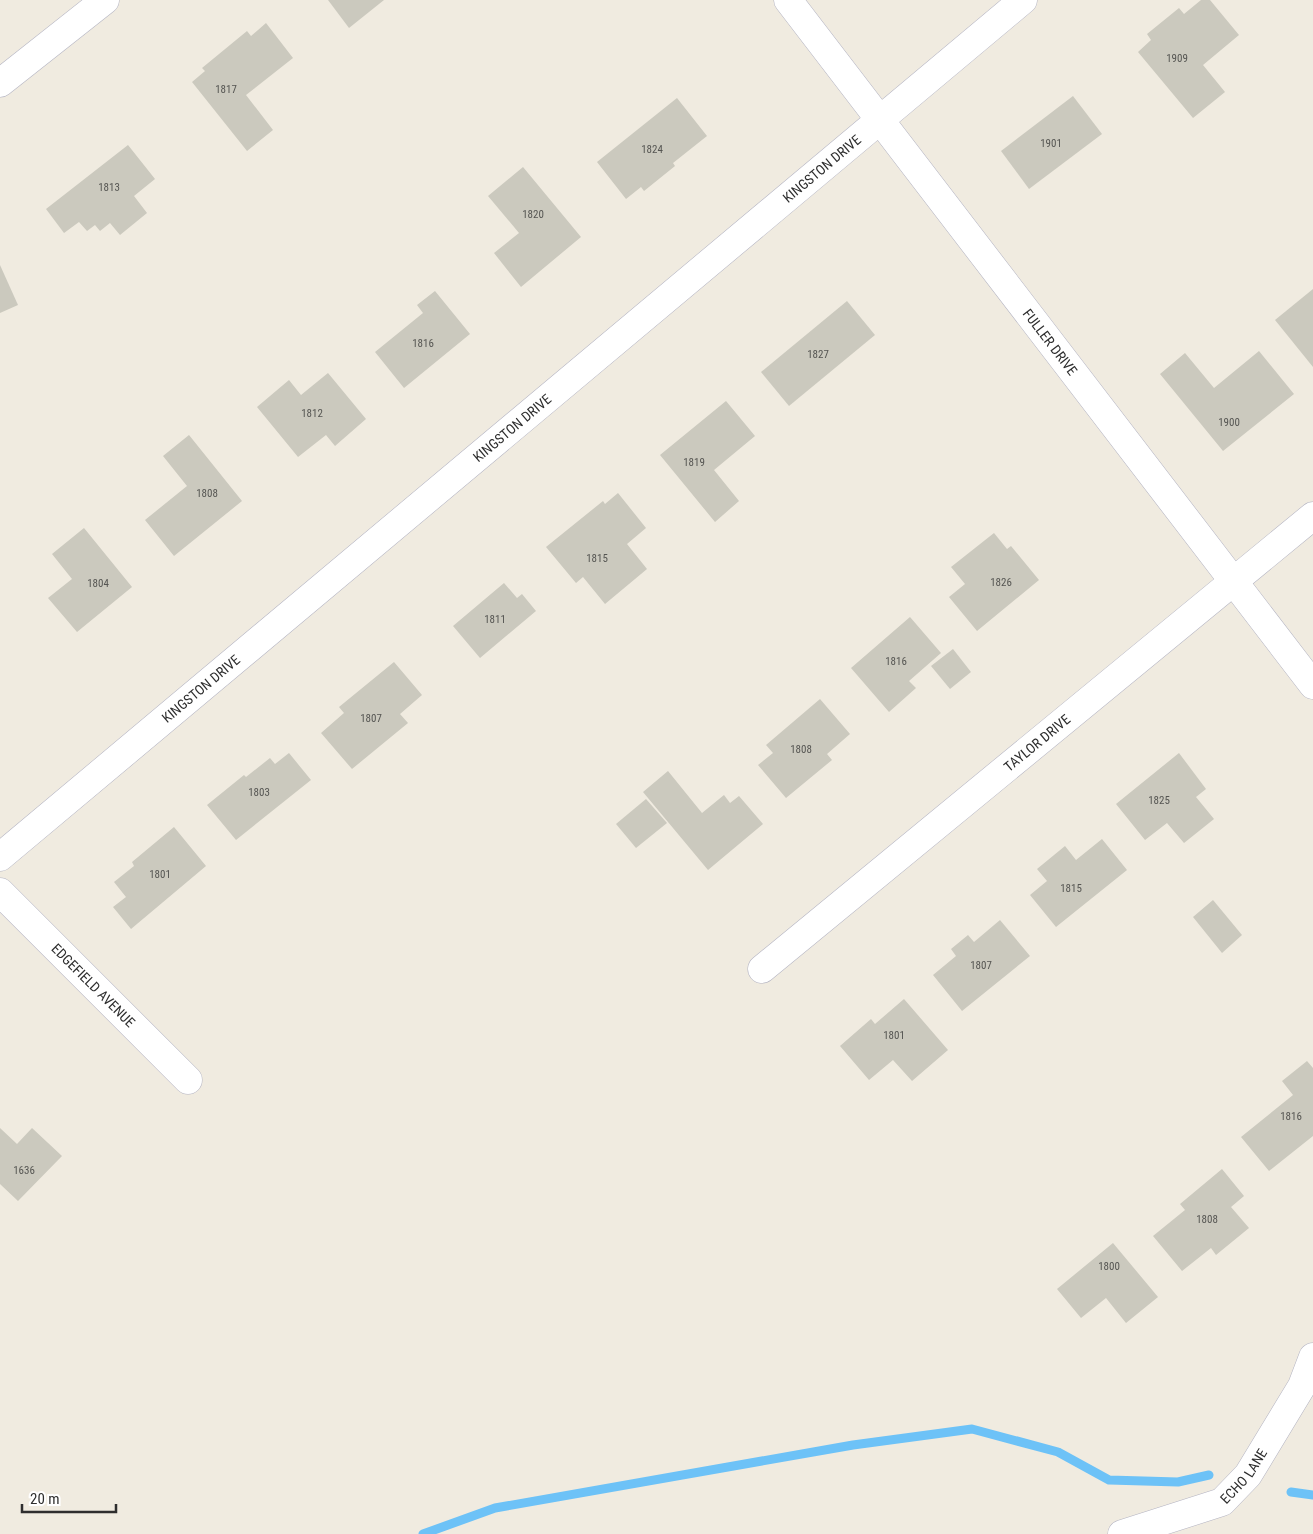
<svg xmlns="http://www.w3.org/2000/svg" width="1313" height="1534" font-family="'Roboto Condensed',sans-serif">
  <rect width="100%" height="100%" fill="#f0ebe0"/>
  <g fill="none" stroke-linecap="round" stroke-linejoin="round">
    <g stroke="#6dc2f7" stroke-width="9">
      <path d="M1291 1492 1313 1495"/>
      <path d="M423 1534 495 1508 853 1445 972 1429 1058 1452 1109 1480 1178 1482 1209 1475"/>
    </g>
  </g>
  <g fill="#cbc9be">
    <path d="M328 0H384L349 28Z"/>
    <path d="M1201 0H1210L1239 35 1203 65 1225 92 1193 118 1138 52 1151 40 1147 34 1179 8 1184 14Z"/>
    <path d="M266 23 293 58 246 95 273 130 247 151 192 82 205 71 202 68 247 31 251 36Z"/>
    <path d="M1073 96 1102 134 1029 189 1001 151Z"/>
    <path d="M677 98 707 136 673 163 675 166 644 191 641 187 626 199 597 162Z"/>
    <path d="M128 145 155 179 134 196 147 213 120 235 110 223 100 231 95 225 87 231 79 222 64 233 46 209Z"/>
    <path d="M523 167 581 237 521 287 494 253 519 233 488 196Z"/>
    <path d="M0 265 18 305 0 313Z"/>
    <path d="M1313 289V367L1275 320Z"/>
    <path d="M435 291 470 334 404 388 375 352 423 313 417 305Z"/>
    <path d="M847 301 875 335 789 406 761 372Z"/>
    <path d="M1259 351 1294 394 1223 451 1160 374 1185 353 1214 388Z"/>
    <path d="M328 373 366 419 335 446 326 435 298 457 257 407 289 380 301 395Z"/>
    <path d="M726 401 755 436 714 470 739 501 715 522 660 455Z"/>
    <path d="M189 435 242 501 174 556 145 520 187 486 163 456Z"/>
    <path d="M618 493 646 528 627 544 647 569 605 604 583 577 576 583 546 547 603 501 605 504Z"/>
    <path d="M84 528 132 587 77 632 48 598 72 579 52 554Z"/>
    <path d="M994 533 1007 549 1011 546 1039 580 977 631 949 597 965 584 951 567Z"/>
    <path d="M504 583 517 598 522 594 536 611 480 658 453 626Z"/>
    <path d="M910 617 941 653 909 681 916 688 889 712 851 668Z"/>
    <path d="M953 649 971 672 950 689 931 666Z"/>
    <path d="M394 662 422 695 400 714 408 723 352 769 321 733 344 713 339 707Z"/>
    <path d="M820 699 850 734 827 754 832 760 786 798 758 765 773 753 766 745Z"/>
    <path d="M289 753 311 780 236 840 207 805 244 775 246 777 270 758 275 764Z"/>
    <path d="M1179 753 1206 789 1196 797 1214 819 1184 843 1167 823 1145 840 1116 804Z"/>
    <path d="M668 771 702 813 724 795 730 803 739 796 763 824 708 870 643 792Z"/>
    <path d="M646 799 667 823 636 848 616 824Z"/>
    <path d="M174 827 206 866 131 929 113 907 126 897 114 882 134 866 132 862Z"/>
    <path d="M1102 839 1127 870 1056 927 1030 895 1047 881 1037 869 1065 846 1076 860Z"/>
    <path d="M1213 900 1242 935 1222 953 1193 917Z"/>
    <path d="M1000 920 1030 956 962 1011 933 975 956 956 951 949 968 935 974 942Z"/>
    <path d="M904 999 948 1050 912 1081 893 1060 869 1080 840 1046 871 1019 875 1024Z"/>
    <path d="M1307 1061 1313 1068V1136L1269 1171 1241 1137 1293 1095 1282 1081Z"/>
    <path d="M0 1128 17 1144 32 1128 62 1156 18 1201 0 1184Z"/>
    <path d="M1222 1169 1244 1196 1231 1207 1249 1228 1216 1255 1211 1248 1182 1271 1153 1236 1185 1210 1180 1204Z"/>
    <path d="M1113 1243 1158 1297 1126 1323 1106 1298 1081 1318 1057 1289Z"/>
  </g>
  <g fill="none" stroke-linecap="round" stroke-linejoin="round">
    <g stroke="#b4b4c2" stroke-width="29">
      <g id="street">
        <path id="s1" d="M788 0 1313 685"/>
        <path d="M0 83 105 0"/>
        <path id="s2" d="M0 857 1023 0"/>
        <path id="s3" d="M0 892 188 1080"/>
        <path id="s4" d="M762 969 1313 516"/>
        <path id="s5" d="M1122 1534 1222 1502 1248 1475 1302 1386 1313 1357"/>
      </g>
    </g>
    <use href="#street" stroke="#fff" stroke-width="28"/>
  </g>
  <g text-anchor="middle" stroke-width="4.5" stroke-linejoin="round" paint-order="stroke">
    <g font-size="11" fill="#555552">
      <text x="1177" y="62">1909</text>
      <text x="226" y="93">1817</text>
      <text x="1051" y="147">1901</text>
      <text x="652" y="153">1824</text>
      <text x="109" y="191">1813</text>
      <text x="533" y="218">1820</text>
      <text x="423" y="347">1816</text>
      <text x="818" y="358">1827</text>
      <text x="312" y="417">1812</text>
      <text x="1229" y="426">1900</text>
      <text x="694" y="466">1819</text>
      <text x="207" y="497">1808</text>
      <text x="597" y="562">1815</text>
      <text x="1001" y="586">1826</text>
      <text x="98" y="587">1804</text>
      <text x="495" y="623">1811</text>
      <text x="896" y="665">1816</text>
      <text x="371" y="722">1807</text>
      <text x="801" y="753">1808</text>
      <text x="259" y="796">1803</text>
      <text x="1159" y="804">1825</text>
      <text x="160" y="878">1801</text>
      <text x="1071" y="892">1815</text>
      <text x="981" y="969">1807</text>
      <text x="894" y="1039">1801</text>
      <text x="1291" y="1120">1816</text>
      <text x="24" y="1174">1636</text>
      <text x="1207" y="1223">1808</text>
      <text x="1109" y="1270">1800</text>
    </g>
    <g font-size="14" fill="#2e2e2e" stroke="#fff">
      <text dy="5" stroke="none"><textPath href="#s2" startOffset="1072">KINGSTON DRIVE</textPath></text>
      <text dy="5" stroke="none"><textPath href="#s1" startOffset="431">FULLER DRIVE</textPath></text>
      <text dy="5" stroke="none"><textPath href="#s2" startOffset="668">KINGSTON DRIVE</textPath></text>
      <text dy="5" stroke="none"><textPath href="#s2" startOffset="262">KINGSTON DRIVE</textPath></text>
      <text dy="5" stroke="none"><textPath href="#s4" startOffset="356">TAYLOR DRIVE</textPath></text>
      <text dy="5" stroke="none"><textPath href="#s3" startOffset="132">EDGEFIELD AVENUE</textPath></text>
      <text dy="5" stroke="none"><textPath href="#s5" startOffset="139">ECHO LANE</textPath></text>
    </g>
  </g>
  <path d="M22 1504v8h94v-8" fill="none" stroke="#2e2e2e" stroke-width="2.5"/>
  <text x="30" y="1504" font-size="15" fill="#2e2e2e" stroke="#ffffff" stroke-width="4" paint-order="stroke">20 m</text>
</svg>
